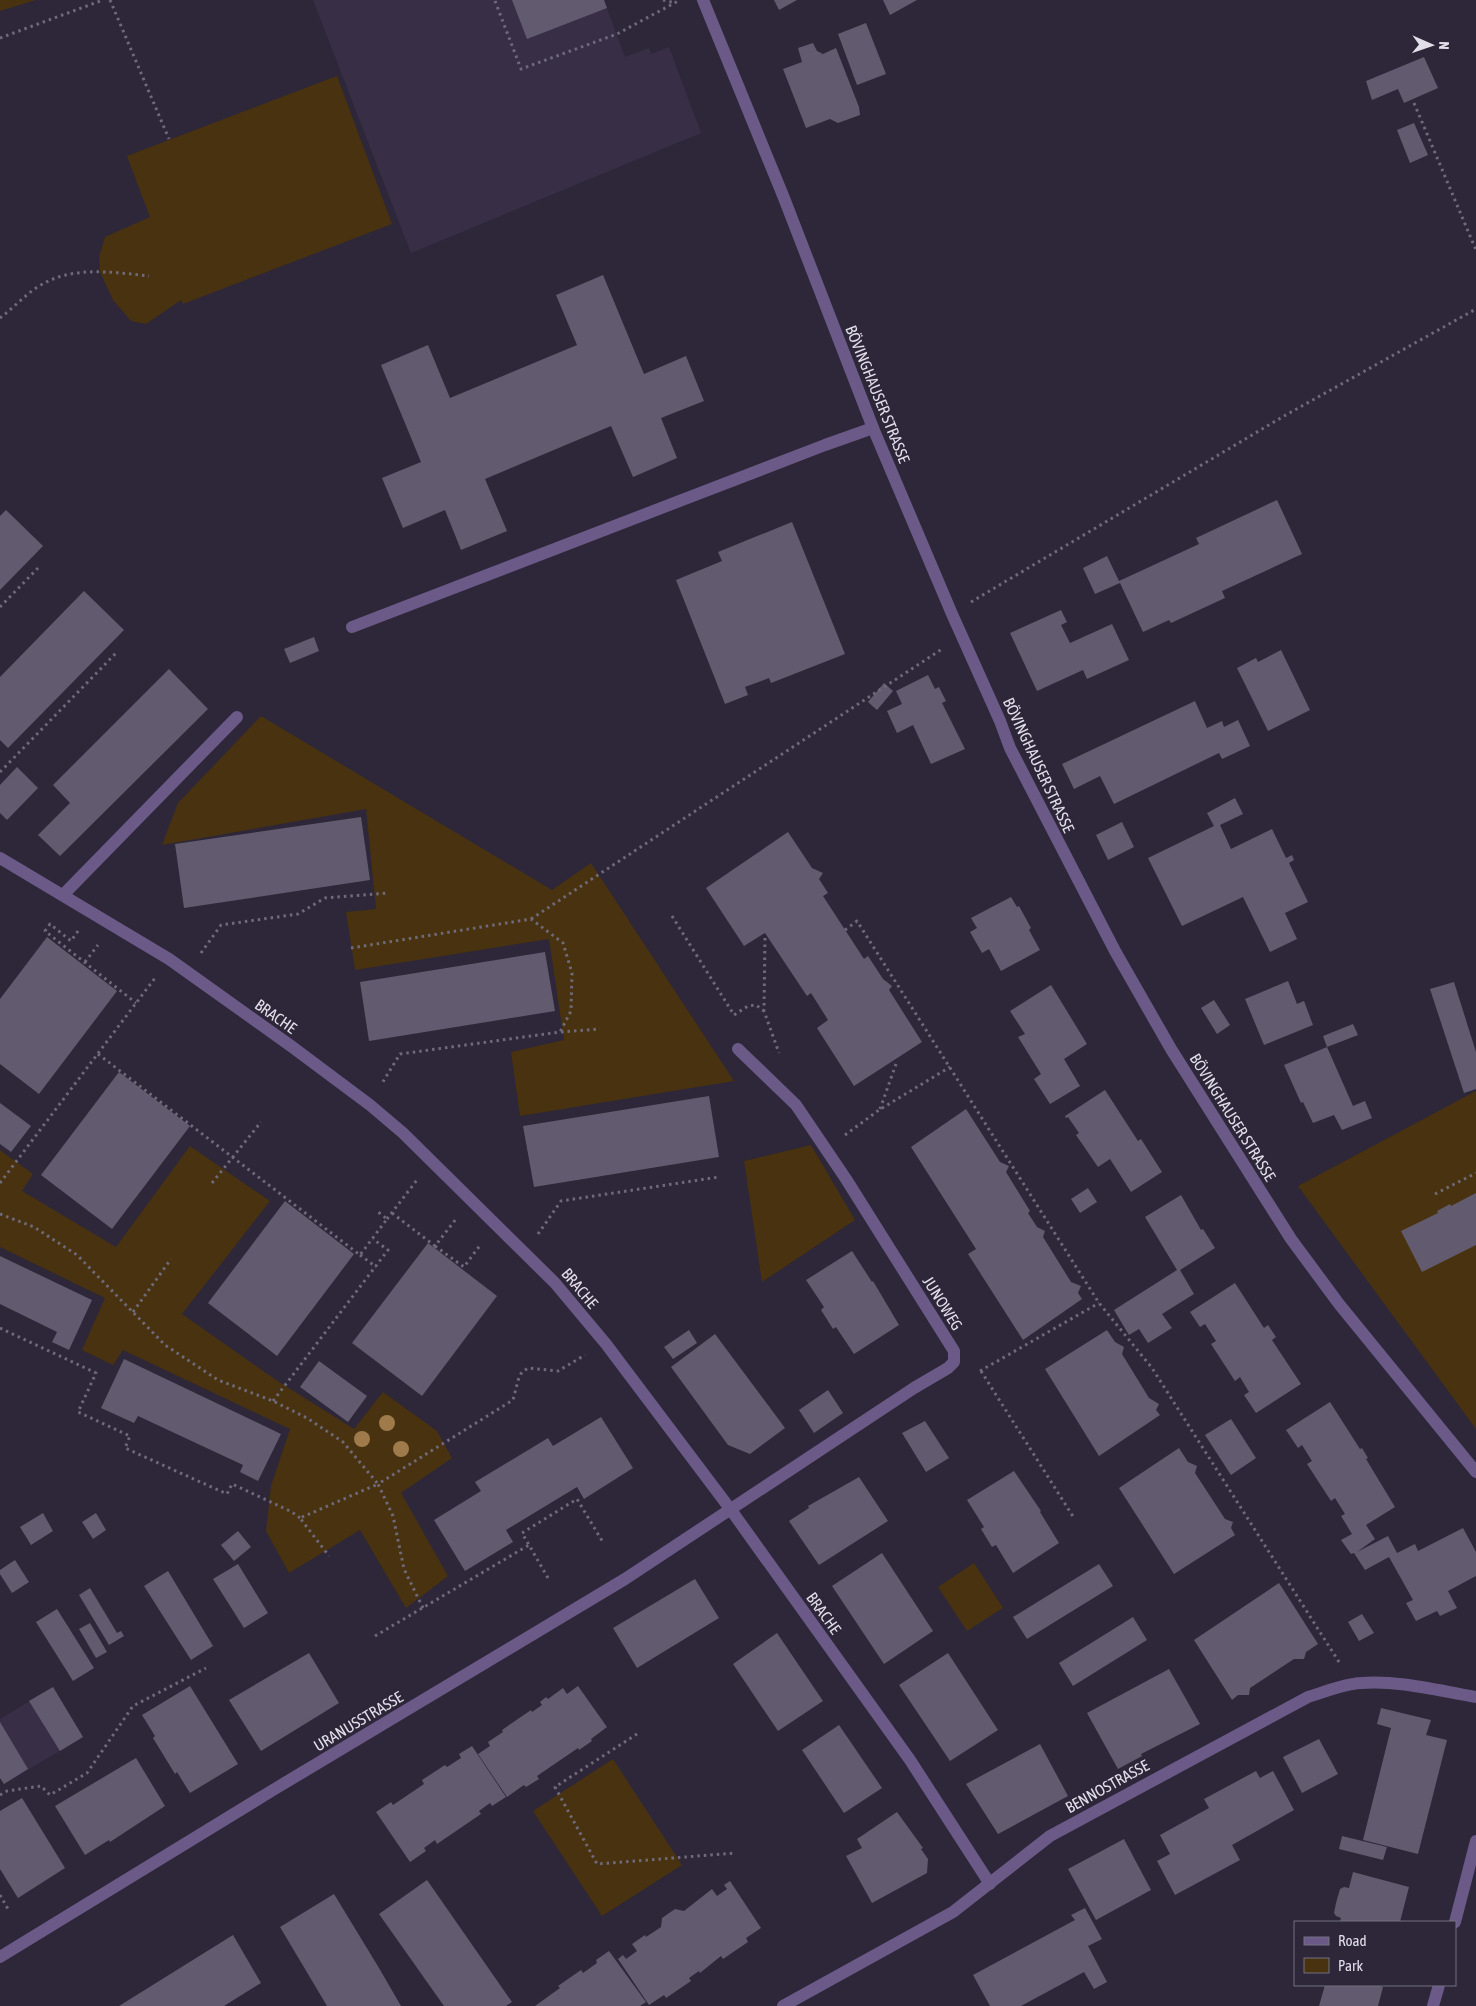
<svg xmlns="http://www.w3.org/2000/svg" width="1476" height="2006" font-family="'Asap Condensed',sans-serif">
  <rect width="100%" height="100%" fill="#2d2739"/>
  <g fill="#382f47">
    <path d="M313 0H604L625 57 649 48 651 54 669 47 701 133 411 253Z"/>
    <path d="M53 1687 83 1737 4 1784 0 1778V1719Z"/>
  </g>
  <g fill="#48320f">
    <path d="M0 0H36L0 11Z"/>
    <path d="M337 76 392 224 183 304 181 300 146 324 131 321 113 300 100 272 99 257 105 237 150 217 127 156Z"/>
    <path d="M261 716 552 890 591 863 734 1081 520 1116 511 1052 564 1040 549 939 355 970 346 912 376 909 366 809 162 845 178 803Z"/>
    <path d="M1476 1091V1429L1298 1186Z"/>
    <path d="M811 1145 855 1220 762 1282 744 1161Z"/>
    <path d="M190 1146 270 1201 182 1314 276 1380 354 1429 383 1392 437 1431 452 1458 401 1493 448 1576 406 1608 360 1530 289 1573 266 1531 271 1486 290 1429 123 1350 113 1365 82 1350 105 1298 0 1247V1150L33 1174 22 1191 116 1247Z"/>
    <path d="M974 1563 1003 1608 967 1631 938 1587Z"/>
    <path d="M613 1759 682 1865 602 1916 533 1811Z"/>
  </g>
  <g fill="#625b6f">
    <path d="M512 0H604L607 8 527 39Z"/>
    <path d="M774 0H797L779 10Z"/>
    <path d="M883 0H917L890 15Z"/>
    <path d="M866 23 886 74 857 85 838 34Z"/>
    <path d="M813 43 817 51 823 54 836 48 859 107 860 115 838 123 830 119 806 128 783 69 802 62 798 48Z"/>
    <path d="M1424 57 1438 88 1404 103 1398 89 1372 100 1366 81Z"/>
    <path d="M1414 123 1428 155 1410 163 1397 130Z"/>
    <path d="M603 275 644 374 686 356 704 401 661 418 677 458 633 477 611 426 485 479 507 531 461 550 445 510 403 528 382 478 421 462 381 365 428 345 450 398 577 345 556 295Z"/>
    <path d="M1277 500 1302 554 1222 591 1225 598 1171 623 1169 620 1143 632 1120 583 1095 594 1083 568 1107 556 1119 581 1199 544 1196 538Z"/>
    <path d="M6 510 43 546 0 590V516Z"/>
    <path d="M792 522 845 654 771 683 769 678 745 687 748 695 725 704 676 580 722 561 718 552Z"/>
    <path d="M84 591 124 630 8 748 0 740V677Z"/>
    <path d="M1061 610 1067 622 1061 625 1070 643 1112 624 1129 660 1087 679 1083 670 1037 691 1010 633Z"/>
    <path d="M314 637 319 651 290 663 284 649Z"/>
    <path d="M1281 650 1310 710 1268 731 1237 668 1256 658 1258 662Z"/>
    <path d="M169 669 208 709 60 856 38 835 70 803 53 785Z"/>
    <path d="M928 675 935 689 939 687 946 701 942 703 965 749 931 764 913 725 897 733 887 711 902 704 896 691Z"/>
    <path d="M884 683 893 691 877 710 868 702Z"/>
    <path d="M1195 701 1207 728 1222 721 1224 727 1238 720 1250 746 1222 759 1219 753 1114 804 1100 776 1074 789 1062 764Z"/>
    <path d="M17 767 38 788 7 820 0 813V785Z"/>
    <path d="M1235 798 1243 814 1220 825 1231 849 1272 829 1286 858 1292 855 1294 860 1289 863 1308 902 1285 913 1297 939 1270 952 1243 897 1182 926 1148 858 1214 826 1207 813Z"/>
    <path d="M361 817 370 880 184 908 175 844Z"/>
    <path d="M1122 822 1134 847 1108 860 1096 835Z"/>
    <path d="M788 832 812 868 823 873 819 879 828 893 823 896 864 959 868 956 883 979 892 986 889 990 922 1042 854 1086 817 1028 828 1020 811 993 807 996 765 933 744 946 706 888Z"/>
    <path d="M1011 897 1017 907 1019 906 1031 928 1029 930 1040 950 1001 971 989 949 982 953 970 932 977 928 971 918Z"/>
    <path d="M47 937 117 991 39 1094 0 1064V999Z"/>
    <path d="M545 952 555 1011 369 1041 360 982Z"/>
    <path d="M1288 981 1297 1004 1304 1001 1313 1025 1264 1045 1245 999Z"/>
    <path d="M1454 982 1476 1052V1089L1464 1093 1430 989Z"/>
    <path d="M1051 985 1087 1044 1064 1059 1080 1086 1050 1104 1034 1079 1041 1074 1018 1037 1025 1034 1010 1011Z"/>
    <path d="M1214 1000 1230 1025 1217 1034 1201 1008Z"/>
    <path d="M1353 1024 1358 1035 1327 1047 1323 1036Z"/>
    <path d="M1327 1047 1353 1106 1365 1101 1372 1118 1342 1130 1334 1115 1313 1123 1303 1102 1301 1103 1284 1065Z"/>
    <path d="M119 1072 190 1126 112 1229 41 1175Z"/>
    <path d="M1105 1090 1138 1141 1141 1139 1162 1172 1131 1192 1110 1159 1098 1167 1076 1135 1079 1133 1068 1117 1066 1118 1065 1116Z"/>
    <path d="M709 1096 719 1157 534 1187 523 1126Z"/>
    <path d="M0 1103 31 1126 11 1152 0 1144Z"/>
    <path d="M966 1109 1000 1162 1009 1166 1006 1172 1030 1211 1028 1213 1037 1227 1045 1231 1043 1237 1071 1282 1081 1286 1078 1293 1082 1299 1023 1340 968 1254 976 1249 911 1147Z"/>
    <path d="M1088 1188 1097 1202 1080 1213 1071 1199Z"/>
    <path d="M1476 1193V1245L1422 1272 1401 1231 1438 1213 1437 1211 1450 1204 1451 1206Z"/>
    <path d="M1181 1195 1201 1230 1203 1229 1215 1248 1180 1270 1194 1294 1162 1314 1172 1328 1148 1343 1139 1329 1129 1335 1114 1310 1177 1270 1145 1217Z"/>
    <path d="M285 1201 354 1254 277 1356 208 1303Z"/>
    <path d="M428 1243 497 1296 422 1396 352 1343Z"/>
    <path d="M852 1251 872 1282 873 1281 899 1325 854 1354 836 1327 833 1329 821 1310 824 1307 806 1280Z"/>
    <path d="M0 1256 92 1300 69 1350 52 1342 57 1332 0 1304Z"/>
    <path d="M1235 1283 1264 1328 1268 1325 1276 1337 1272 1340 1301 1384 1256 1413 1244 1395 1249 1392 1240 1377 1235 1381 1211 1344 1216 1341 1205 1324 1200 1327 1190 1312Z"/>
    <path d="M689 1330 697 1343 673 1359 664 1347Z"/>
    <path d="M1107 1330 1115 1342 1124 1347 1122 1354 1149 1398 1159 1404 1156 1410 1160 1415 1099 1456 1045 1369Z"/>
    <path d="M715 1334 785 1428 750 1454 728 1445 671 1367Z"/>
    <path d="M124 1359 281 1434 258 1481 240 1472 243 1465 138 1416 134 1423 101 1408Z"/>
    <path d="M319 1361 367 1396 348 1422 300 1387Z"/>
    <path d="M828 1390 843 1413 814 1433 799 1410Z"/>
    <path d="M1330 1402 1360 1449 1362 1448 1368 1458 1366 1459 1395 1507 1366 1525 1375 1539 1357 1552 1388 1536 1397 1553 1415 1544 1418 1551 1463 1528 1476 1552V1576L1448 1591 1457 1608 1440 1616 1437 1611 1416 1621 1406 1603 1413 1600 1389 1557 1365 1570 1354 1553 1351 1554 1341 1540 1352 1534 1341 1516 1345 1514 1335 1498 1331 1501 1307 1464 1312 1461 1302 1445 1298 1448 1286 1430Z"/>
    <path d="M601 1417 633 1468 584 1499 577 1487 506 1530 513 1542 465 1571 434 1520 481 1491 475 1482 500 1467 548 1438 553 1446Z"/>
    <path d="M1231 1419 1256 1458 1231 1475 1205 1435Z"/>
    <path d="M925 1421 949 1458 926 1472 902 1433Z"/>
    <path d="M1179 1448 1188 1462 1197 1466 1195 1473 1225 1519 1233 1522 1231 1528 1235 1535 1174 1574 1119 1488Z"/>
    <path d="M1014 1471 1041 1511 1040 1512 1059 1543 1013 1573 996 1545 992 1547 981 1529 984 1527 967 1500Z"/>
    <path d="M859 1477 888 1521 819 1565 789 1521 809 1508 808 1506Z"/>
    <path d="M43 1513 53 1531 31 1545 20 1527Z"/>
    <path d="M96 1513 106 1530 93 1539 82 1522Z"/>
    <path d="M238 1531 251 1547 234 1561 221 1545Z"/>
    <path d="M882 1553 933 1631 884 1664 832 1586Z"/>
    <path d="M15 1560 29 1582 12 1593 0 1574V1570Z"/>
    <path d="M238 1564 268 1613 244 1628 213 1579Z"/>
    <path d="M1099 1564 1113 1586 1027 1639 1013 1617Z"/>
    <path d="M168 1571 213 1646 191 1660 144 1586Z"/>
    <path d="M695 1579 719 1618 637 1668 613 1628Z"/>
    <path d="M1279 1583 1318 1644 1306 1652 1304 1659H1294L1250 1688 1249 1695H1238L1232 1700 1194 1640Z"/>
    <path d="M90 1588 117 1633 121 1631 124 1636 109 1645 79 1595Z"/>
    <path d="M57 1609 94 1668 73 1681 36 1622Z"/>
    <path d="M1362 1614 1374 1633 1359 1641 1348 1622Z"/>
    <path d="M1133 1617 1147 1640 1073 1686 1059 1663Z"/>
    <path d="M90 1623 107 1652 96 1658 79 1629Z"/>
    <path d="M777 1633 823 1701 778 1731 733 1664Z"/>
    <path d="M309 1653 339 1703 261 1751 229 1700Z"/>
    <path d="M948 1653 998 1730 950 1761 899 1685Z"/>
    <path d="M1169 1669 1200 1724 1141 1754 1142 1756 1118 1769 1087 1713Z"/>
    <path d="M190 1686 238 1764 190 1793 177 1772 175 1774 153 1738 155 1736 142 1715Z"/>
    <path d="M578 1686 607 1727 591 1739 592 1741 579 1750 578 1748 537 1776 539 1779 526 1787 524 1785 507 1797 478 1754 490 1746 488 1742 503 1732 502 1730 531 1710 532 1712 542 1705 540 1702 546 1697 548 1699 563 1688 567 1694Z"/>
    <path d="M53 1687 83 1737 60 1751 29 1701Z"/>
    <path d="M1381 1708 1431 1720 1426 1735 1447 1740 1418 1854 1363 1840 1391 1728 1377 1724Z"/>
    <path d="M0 1722 28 1769 4 1784 0 1778Z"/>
    <path d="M839 1725 882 1788 844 1813 802 1750Z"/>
    <path d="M1319 1739 1338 1774 1302 1793 1283 1757Z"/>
    <path d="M1040 1744 1068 1796 998 1834 966 1784Z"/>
    <path d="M472 1746 506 1797 492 1806 490 1803 479 1811 481 1814 437 1844 435 1840 424 1848 426 1851 410 1862 376 1812 391 1802 393 1805 424 1784 422 1780 445 1765 447 1767 461 1758 459 1754Z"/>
    <path d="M136 1758 165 1806 110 1842 109 1840 85 1855 55 1806Z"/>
    <path d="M1256 1771 1260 1778 1273 1771 1294 1810 1232 1845 1240 1860 1175 1895 1157 1861 1170 1854 1160 1835 1209 1808 1204 1799Z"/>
    <path d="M22 1798 65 1868 18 1898 0 1869V1811Z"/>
    <path d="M897 1812 923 1848 921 1849 928 1859 927 1873 872 1903 846 1856 862 1848 857 1839Z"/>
    <path d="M1342 1836 1387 1847 1383 1860 1339 1849Z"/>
    <path d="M1124 1839 1151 1890 1096 1920 1068 1869Z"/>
    <path d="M1353 1872 1409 1887 1400 1922H1340L1341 1918 1336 1916 1334 1913 1336 1903 1340 1889 1344 1887 1349 1888Z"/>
    <path d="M427 1880 512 2002 506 2006H444L379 1914Z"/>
    <path d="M730 1881 761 1928 746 1938 748 1942 723 1959 721 1956 700 1973 699 1971 689 1978 691 1981 666 1998 664 1995 649 2005 618 1959 623 1955 626 1959 637 1951 632 1944 645 1935 646 1937 661 1927 662 1918 675 1909 684 1911 712 1889 717 1896 727 1889 724 1885Z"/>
    <path d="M334 1894 379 1968 401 2006H327L280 1927Z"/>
    <path d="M1085 1908 1102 1939 1088 1946 1107 1982 1094 1989 1084 1972 1021 2006H990L973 1975 1075 1920 1071 1915Z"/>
    <path d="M233 1935 261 1983 224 2006H119Z"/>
    <path d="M609 1951 646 2002 640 2006H535L560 1988 558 1986 581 1970 583 1973 597 1963 596 1960Z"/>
    <path d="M1325 1985H1375L1383 1987 1378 2006H1319Z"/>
  </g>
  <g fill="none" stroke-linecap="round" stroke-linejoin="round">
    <g stroke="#6f6a7a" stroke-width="3" stroke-dasharray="2.5 4" stroke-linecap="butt">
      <path d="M110 0 169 139"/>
      <path d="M663 0 675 3"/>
      <path d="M495 1 521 69 617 34 680 0"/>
      <path d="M0 38 103 0"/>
      <path d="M1414 103 1476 250"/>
      <path d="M0 318C12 309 23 297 36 288 70 265 110 272 149 276"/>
      <path d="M971 602 1284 416 1476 309"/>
      <path d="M0 607 39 567"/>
      <path d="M0 772 118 651"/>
      <path d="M672 916 734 1015 748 1006 756 1005 764 1011"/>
      <path d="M531 919 942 649"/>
      <path d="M845 930 857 921 1099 1303 1152 1368 1339 1662"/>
      <path d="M78 931 71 941 50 924 45 931 136 1003"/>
      <path d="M765 938 764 1011 779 1053"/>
      <path d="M351 948 531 919 563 943 572 973 571 1011 560 1032 400 1054 381 1085"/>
      <path d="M201 953 221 925 298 914 325 898 388 893"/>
      <path d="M85 962 98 945"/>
      <path d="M561 1032 600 1029"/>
      <path d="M98 1054 360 1255 387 1219 377 1211"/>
      <path d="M880 1109 896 1064"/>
      <path d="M845 1135 879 1110 950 1067"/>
      <path d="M0 1183 155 978"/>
      <path d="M212 1183 261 1122"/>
      <path d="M1435 1194 1476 1173"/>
      <path d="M392 1213 435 1246 456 1219"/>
      <path d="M0 1214 34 1227 77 1255 165 1345 218 1380 273 1401 307 1418 343 1442 378 1484 300 1518 329 1556"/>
      <path d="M387 1219 417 1180"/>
      <path d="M538 1234 561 1201 719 1177"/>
      <path d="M435 1246 464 1267 481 1244"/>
      <path d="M360 1255 376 1267"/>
      <path d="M133 1312 171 1259"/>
      <path d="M0 1328 96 1373 78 1412 130 1436 125 1448 227 1494 232 1484 292 1512 300 1518"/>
      <path d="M980 1371 1099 1303"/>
      <path d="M981 1371 1074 1518"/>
      <path d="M273 1401 388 1250 373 1239"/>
      <path d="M548 1578 522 1533 577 1499 604 1544"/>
      <path d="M423 1608 404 1569 393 1516 378 1484 513 1400 519 1377 522 1372 528 1368 558 1371 585 1355"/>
      <path d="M375 1636 529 1545"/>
      <path d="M637 1734 555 1787 597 1864 736 1853"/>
      <path d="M0 1795 7 1791 41 1786 50 1795 87 1773 133 1706 206 1668"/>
      <path d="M0 1895 8 1909"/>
    </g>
    <g stroke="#6b5a88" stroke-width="12">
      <path d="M352 627 825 445 873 428"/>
      <path d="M63 895 237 717"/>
    </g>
    <g stroke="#6b5a88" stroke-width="12">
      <path d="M703 0 784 198 873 428 952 614 1000 721 1010 748 1115 951 1171 1049 1291 1239 1339 1304 1476 1472"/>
      <path d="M0 858 169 959 291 1046 370 1105 403 1133 555 1283 606 1344 731 1510 910 1760 990 1884"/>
      <path d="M1455 1922 1476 1841"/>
      <path d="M0 1957 273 1790 625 1579 914 1388 948 1368 954 1362V1351L846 1179 796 1105 738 1049"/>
      <path d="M783 2006 953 1912 1050 1836 1308 1697C1325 1692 1343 1684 1361 1683 1399 1680 1439 1691 1476 1697"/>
      <path d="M1433 2006 1439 1985"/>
    </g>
  </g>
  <g fill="#9f7b4c">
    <circle cx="387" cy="1423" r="8"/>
    <circle cx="362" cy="1439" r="8"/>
    <circle cx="401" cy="1449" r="8"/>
  </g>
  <g text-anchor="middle" stroke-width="4" stroke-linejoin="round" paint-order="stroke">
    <g font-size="16" fill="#e2deea" stroke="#2d2739">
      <text transform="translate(878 394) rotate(68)" y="6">BÖVINGHAUSER STRASSE</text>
      <text transform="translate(1039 765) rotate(65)" y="6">BÖVINGHAUSER STRASSE</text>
      <text transform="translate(276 1016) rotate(35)" y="6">BRACHE</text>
      <text transform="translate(1233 1117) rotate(58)" y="6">BÖVINGHAUSER STRASSE</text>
      <text transform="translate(580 1288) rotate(50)" y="6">BRACHE</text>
      <text transform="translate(943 1303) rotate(58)" y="6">JUNOWEG</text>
      <text transform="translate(824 1613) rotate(54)" y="6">BRACHE</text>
      <text transform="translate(358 1721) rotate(-31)" y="6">URANUSSTRASSE</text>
      <text transform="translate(1107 1786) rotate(-29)" y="6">BENNOSTRASSE</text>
    </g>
  </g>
  <rect x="1294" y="1921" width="162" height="65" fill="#2d2739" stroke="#757080"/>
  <rect x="1304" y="1937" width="25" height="8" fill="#6b5a88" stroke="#757080"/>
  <text x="1338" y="1946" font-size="15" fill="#e2deea">Road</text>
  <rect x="1304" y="1958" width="25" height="15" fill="#48320f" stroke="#757080"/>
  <text x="1338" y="1971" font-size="15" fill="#e2deea">Park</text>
  <g transform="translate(1431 45) rotate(92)" stroke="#2d2739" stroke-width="4" paint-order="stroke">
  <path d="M0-4L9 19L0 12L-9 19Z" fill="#e2deea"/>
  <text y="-8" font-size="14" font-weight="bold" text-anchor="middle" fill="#e2deea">N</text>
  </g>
</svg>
